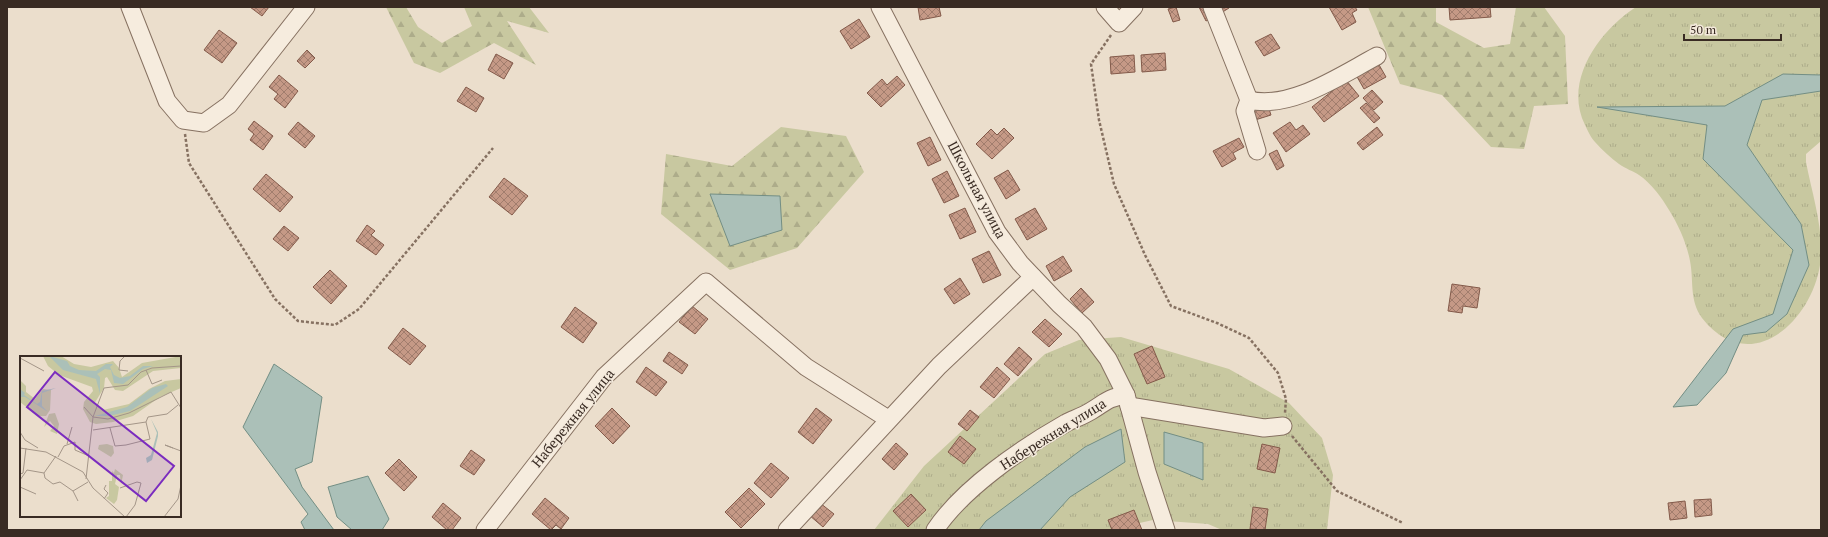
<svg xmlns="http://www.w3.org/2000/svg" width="1828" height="537" font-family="'PT Serif',serif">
  <defs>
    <pattern id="forest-firs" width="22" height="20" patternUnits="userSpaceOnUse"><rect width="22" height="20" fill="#c8c8a0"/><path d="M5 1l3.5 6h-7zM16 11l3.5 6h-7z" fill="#adac8a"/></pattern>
    <pattern id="park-tufts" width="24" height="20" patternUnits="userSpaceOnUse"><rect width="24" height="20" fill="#c8c8a0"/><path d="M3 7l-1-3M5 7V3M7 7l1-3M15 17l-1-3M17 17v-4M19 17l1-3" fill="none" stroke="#adac8a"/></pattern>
    <pattern id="building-cross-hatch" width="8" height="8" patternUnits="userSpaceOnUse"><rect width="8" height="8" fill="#c59986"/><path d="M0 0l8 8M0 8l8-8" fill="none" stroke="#a17d6d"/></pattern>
  </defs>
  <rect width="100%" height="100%" fill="#ebdecc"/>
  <g fill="url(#forest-firs)">
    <path d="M386 7H406L418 27 442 43 472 26 464 7H529L549 33 507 21 536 65 494 43 440 73 414 63Z"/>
    <path d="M1368 7H1436V22L1484 48 1510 44 1516 7H1544L1565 36 1568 104 1534 106 1524 149 1491 147 1442 95 1400 84Z"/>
    <path d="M781 127 846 136 864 172 797 248 730 270 661 214 666 154 732 166Z"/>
  </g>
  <g fill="url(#park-tufts)">
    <path d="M1636 7H1821V141L1806 154V162C1812 194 1825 232 1820 265 1811 323 1749 378 1702 318 1689 300 1694 281 1690 261 1687 244 1678 224 1669 210 1662 198 1651 183 1639 175 1633 171 1626 169 1619 164 1611 158 1602 150 1595 142 1591 138 1588 131 1585 125 1563 81 1599 31 1636 7Z"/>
    <path d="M1121 337 1229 369 1289 403 1322 438 1333 475 1327 530H1222L1208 524 1153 520 1108 530H874L924 466 1045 354 1079 340Z"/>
  </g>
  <g fill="#abc0b8" stroke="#738e84">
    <path d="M1783 74 1821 75V91L1762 100 1747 145 1801 224 1809 265 1787 314 1766 332 1743 335 1726 373 1697 405 1673 407 1733 329 1773 314 1793 250 1703 159 1707 125 1597 107 1725 106Z"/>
    <path d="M710 194 780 196 782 230 730 246Z"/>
    <path d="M274 364 322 397 312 462 295 469 302 487 334 530H305L301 522 308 514 243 427Z"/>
    <path d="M1121 429 1125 462 1070 497 1040 530H979L986 521 1085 447Z"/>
    <path d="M1164 432 1203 443V480L1164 464Z"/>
    <path d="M368 476 389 519 382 530H352L337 517 328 487Z"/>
  </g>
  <g fill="url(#building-cross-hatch)" stroke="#835a4a">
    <path d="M250 7H269L262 16Z"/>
    <path d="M918 7H939L941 16 920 20Z"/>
    <path d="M1176 7 1180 20 1173 22 1168 9Z"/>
    <path d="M1199 7H1207L1212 18 1206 21Z"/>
    <path d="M1218 7H1228L1229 8 1221 13Z"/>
    <path d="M1329 7H1355L1357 10 1352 13 1356 22 1342 30Z"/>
    <path d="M1449 7H1490L1491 17 1450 20Z"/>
    <path d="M859 19 870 37 851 49 840 31Z"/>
    <path d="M219 30 237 43 222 63 204 50Z"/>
    <path d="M1271 34 1280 48 1264 56 1255 42Z"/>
    <path d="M307 50 315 58 305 68 297 61Z"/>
    <path d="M1165 53 1166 70 1142 72 1141 55Z"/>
    <path d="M496 54 513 63 504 79 488 70Z"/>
    <path d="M1134 55 1135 72 1111 74 1110 57Z"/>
    <path d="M1378 63 1386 77 1364 89 1356 75Z"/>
    <path d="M279 75 298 91 285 108 274 99 278 94 269 87Z"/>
    <path d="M897 76 905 85 881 107 867 93 882 79 887 85Z"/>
    <path d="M1346 80 1359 96 1324 122 1312 107Z"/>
    <path d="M466 87 484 98 476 112 457 101Z"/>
    <path d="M1372 90 1383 102 1374 110 1363 98Z"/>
    <path d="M1267 103 1271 115 1255 120 1251 108Z"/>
    <path d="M1366 103 1380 118 1374 123 1360 108Z"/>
    <path d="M254 121 273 136 263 150 250 140 254 134 248 129Z"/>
    <path d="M298 122 315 136 305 148 288 134Z"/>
    <path d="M1290 122 1296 130 1303 125 1310 134 1286 152 1273 133Z"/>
    <path d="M1377 127 1383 135 1363 150 1357 143Z"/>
    <path d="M1004 128 1014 138 992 159 976 144 991 129 997 135Z"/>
    <path d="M930 137 941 160 928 166 917 143Z"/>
    <path d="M1239 138 1244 147 1233 153 1236 159 1222 167 1213 151Z"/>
    <path d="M1277 150 1284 166 1277 170 1269 154Z"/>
    <path d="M1008 170 1020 190 1006 199 994 178Z"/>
    <path d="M947 171 959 196 944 203 932 179Z"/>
    <path d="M266 174 293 197 280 212 253 189Z"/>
    <path d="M504 178 528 196 512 215 489 197Z"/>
    <path d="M965 208 976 232 960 239 949 215Z"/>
    <path d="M1035 208 1047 229 1027 240 1015 219Z"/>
    <path d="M367 225 375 231 371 235 384 245 376 255 356 241Z"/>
    <path d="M284 226 299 238 288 251 273 239Z"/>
    <path d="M989 251 1001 275 983 283 972 259Z"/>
    <path d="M1063 256 1072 271 1054 281 1046 266Z"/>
    <path d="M330 270 347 286 331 304 313 287Z"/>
    <path d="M960 278 970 294 954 304 944 289Z"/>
    <path d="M1452 284 1480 288 1477 308 1463 306 1462 313 1448 311Z"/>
    <path d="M1081 288 1094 302 1082 313 1070 299Z"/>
    <path d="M692 306 708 319 695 334 679 322Z"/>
    <path d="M575 307 597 323 583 343 561 327Z"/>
    <path d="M1045 319 1062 334 1049 347 1032 332Z"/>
    <path d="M403 328 426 346 410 365 388 348Z"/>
    <path d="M1152 346 1165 377 1147 384 1134 354Z"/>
    <path d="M1019 347 1032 359 1018 376 1004 364Z"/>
    <path d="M669 352 688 365 682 374 663 361Z"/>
    <path d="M646 367 667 382 656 396 636 382Z"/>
    <path d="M997 367 1010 379 994 398 980 387Z"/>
    <path d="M612 408 630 426 613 444 595 426Z"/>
    <path d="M816 408 832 420 813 444 798 432Z"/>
    <path d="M970 410 979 417 967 431 958 424Z"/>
    <path d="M960 436 976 449 964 464 948 452Z"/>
    <path d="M896 443 908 454 894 470 882 459Z"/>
    <path d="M1262 444 1280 448 1275 473 1257 469Z"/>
    <path d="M471 450 485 460 474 475 460 466Z"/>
    <path d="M399 459 417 477 404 491 385 473Z"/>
    <path d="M771 463 789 478 771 498 754 483Z"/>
    <path d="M749 488 765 504 741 528 725 512Z"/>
    <path d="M911 494 926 510 908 527 893 511Z"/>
    <path d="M545 498 569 518 561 529 556 525 551 530 532 514Z"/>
    <path d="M1711 499 1712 515 1695 517 1694 500Z"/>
    <path d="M1685 501 1687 518 1670 520 1668 503Z"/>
    <path d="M443 503 461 518 452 530H447L432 517Z"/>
    <path d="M820 503 834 514 823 527 809 515Z"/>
    <path d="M1253 507 1268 509 1265 530 1250 529Z"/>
    <path d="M1134 510 1142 530H1112L1108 520Z"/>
  </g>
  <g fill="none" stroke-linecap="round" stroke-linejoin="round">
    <g stroke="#867161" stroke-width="19">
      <g id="minor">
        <path d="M130 7 167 101 183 120 204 123 229 105 306 7"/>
        <path d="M880 7 997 232 1020 263 1059 304 1084 327 1108 359 1126 395 1147 472 1166 530"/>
        <path d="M1105 7 1119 23 1134 7"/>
        <path d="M1212 7 1249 100 1245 111 1257 151"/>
        <path d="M1249 100C1291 110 1341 75 1377 56"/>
        <path d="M1129 406 1264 428 1283 426"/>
        <path d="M485 530 604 377 706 282 806 367 888 419"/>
        <path d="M787 530 939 366 1033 277"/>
        <path d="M935 530C963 488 1022 448 1066 423 1074 419 1083 416 1091 411 1106 402 1107 398 1126 395"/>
      </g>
    </g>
    <g stroke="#867161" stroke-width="2.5" stroke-dasharray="3 2" stroke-linecap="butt">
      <path d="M1111 35 1091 64 1099 120 1114 184 1145 255 1171 306 1217 323 1249 338 1278 373 1286 399 1285 413"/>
      <path d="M185 134 189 163 275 299 298 321 335 325 359 309 493 148"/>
      <path d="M1292 436 1337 491 1403 523"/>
      <path d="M7 477H8"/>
    </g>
    <use href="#minor" stroke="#f6ecde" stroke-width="17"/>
  </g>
  <g text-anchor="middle" stroke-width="3" stroke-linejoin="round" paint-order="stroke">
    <g font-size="14" fill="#392b23" stroke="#f3e9db">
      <text transform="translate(977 190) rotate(62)" y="5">Школьная улица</text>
      <text transform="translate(573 418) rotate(-51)" y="5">Набережная улица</text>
      <text transform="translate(1053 434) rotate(-32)" y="5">Набережная улица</text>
    </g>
  </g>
  <g transform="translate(20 356)">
    <rect width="161" height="161" fill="#ebdecc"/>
    <path d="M35 57 39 68 37 78 30 75 34 70 30 65 24 71 29 58ZM87 88 93 90 94 97 91 101 78 93 79 89ZM95 113 103 119 101 129 100 119H97L95 128 99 131 97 144 94 148 86 142 89 140V125H92V115L94 117Z" fill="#c8c8a0"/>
    <path d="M23 0H41L54 8 71 11 93 5 99 12 102 21 122 7 161 0V12L133 15 103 35 95 34 87 21 85 22 84 32 74 48 83 54 109 48 129 33 145 25 161 23V32L140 41 113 60 93 66 76 68 70 66 63 53 64 46 73 35 72 31 39 19 28 10ZM0 24 6 30V36L15 43 23 33 31 34 30 54 26 60H18L0 46Z" fill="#c8c8a0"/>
    <path d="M29 0 47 5 50 10 59 14 76 15 86 8H93L90 11 94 19 100 22 110 20 123 10H133L123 13 103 28 94 27 91 14 85 13 77 18 80 21V38L76 23 43 14ZM146 28 148 30 110 55 89 60H75L107 51 132 32ZM36 32 22 37V50L28 56 5 41H0V33L5 37 4 39 17 48 20 46 22 35ZM131 63 138 76V80L132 104 127 107 126 102 131 99 137 77Z" fill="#abc0b8"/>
    <path fill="none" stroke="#a49688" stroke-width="1" d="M105 0 100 5 99 14 108 15M0 2 24 15M126 14 132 28 142 24M64 51 73 61M73 61 88 63 109 57 151 36 161 52M126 66 128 61 147 58 158 49M90 72 95 90 106 89 130 83 126 66M73 74 126 66M0 76 5 84 18 92M47 88 52 71M0 92 26 96 63 116 73 132 105 161M153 92 145 89 161 95M38 101 44 90 55 86V94L69 100M24 117 36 100M0 118 3 117 6 92M66 123 73 61 84 32 108 29 121 16 132 12 161 10M0 124 7 114 24 117 25 122 33 128 40 126 53 135 58 145M0 131 16 138M100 132 117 126 121 127 115 149 106 161M53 135 68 126M84 143 88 137 84 133 86 129M144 161 158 143 161 129"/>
    <path fill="#7b2cbf" fill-opacity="0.15" stroke="#7b2cbf" stroke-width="2" d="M35 16 154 110 126 145 7 51Z"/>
    <rect width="161" height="161" fill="none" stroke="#392b23" stroke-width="2"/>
  </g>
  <rect width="1828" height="537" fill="none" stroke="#392b23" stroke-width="16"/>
  <path d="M1684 34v6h97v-6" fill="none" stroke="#392b23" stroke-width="2"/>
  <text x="1690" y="34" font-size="12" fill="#392b23" stroke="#f3e9db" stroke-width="3" paint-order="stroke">50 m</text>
</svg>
